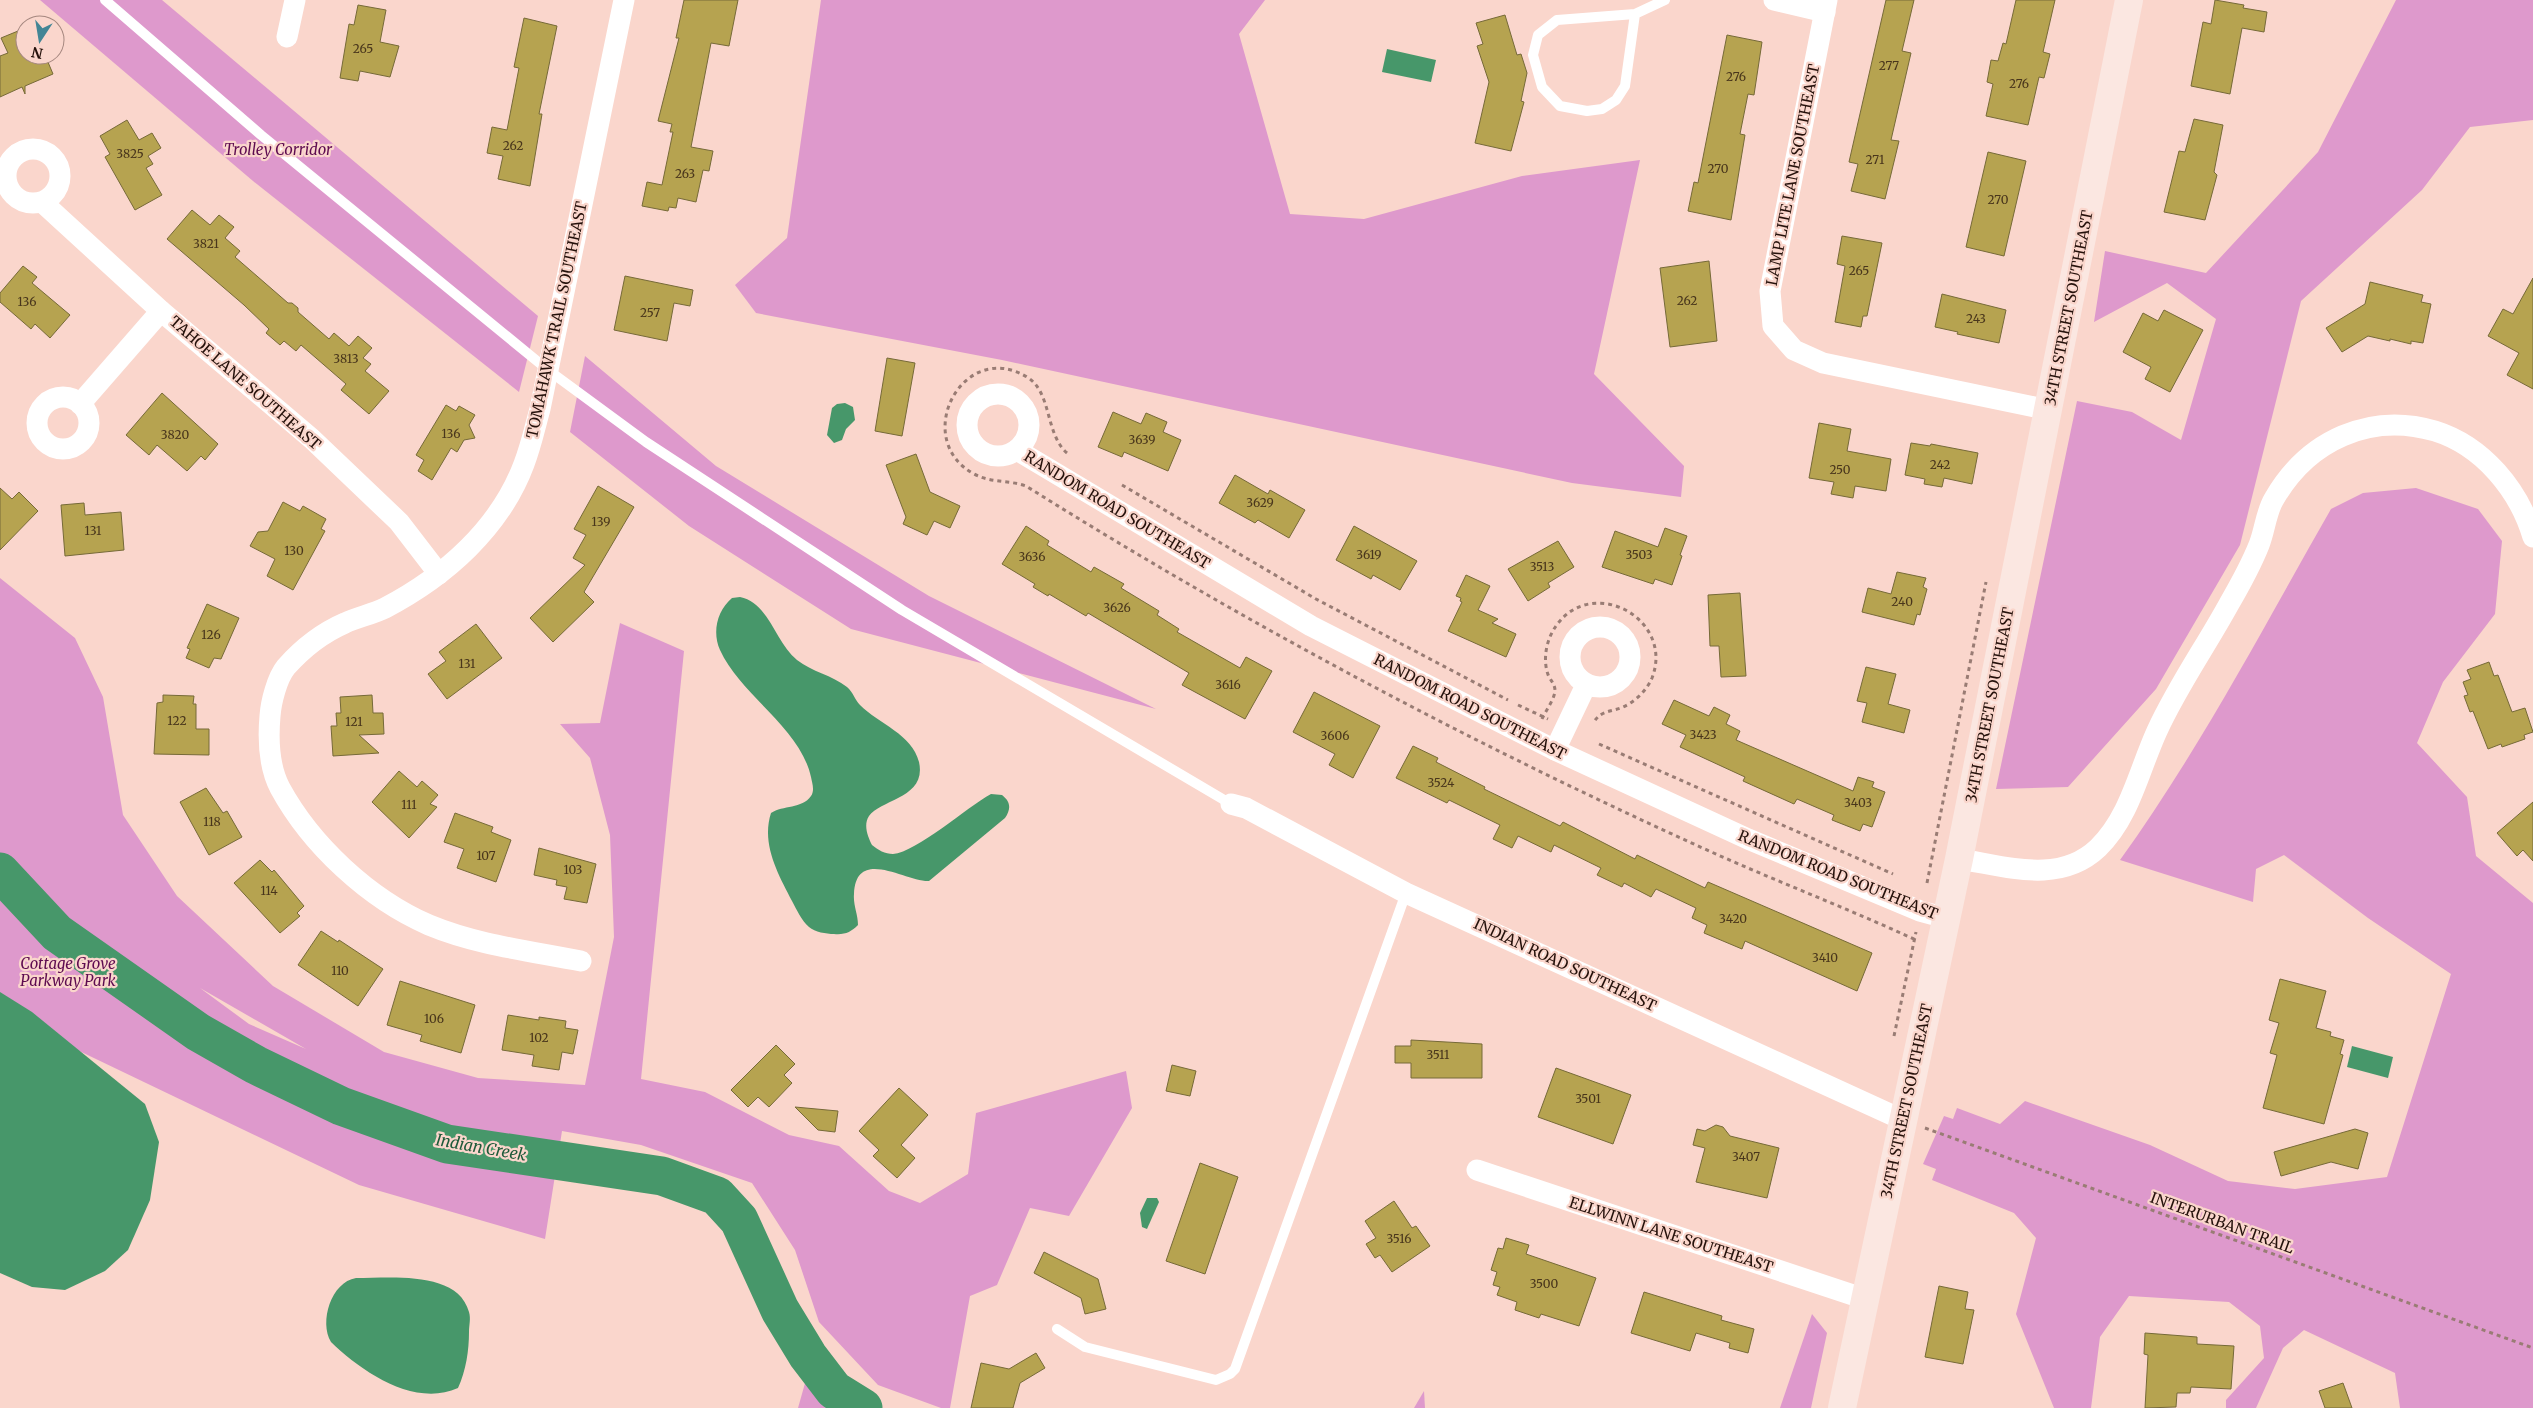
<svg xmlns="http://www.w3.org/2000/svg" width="2533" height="1408" font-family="Merriweather,serif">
  <rect width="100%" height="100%" fill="#fad6cc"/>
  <g fill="#de99cc" fill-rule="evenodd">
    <path d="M40 0H162L538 316 519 392 253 181Z"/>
    <path d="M821 0H1265L1239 34 1290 214 1364 219 1522 176 1640 160 1594 374 1684 466 1681 497 1572 483 1002 360 756 313 735 285 787 238Z"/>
    <path d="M2396 0H2533V120L2470 127 2422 190 2301 301 2240 545 2156 689 2068 787 1996 789 2077 401 2132 412 2181 440 2216 319 2167 283 2094 322 2105 251 2206 273 2318 152Z"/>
    <path d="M585 356 716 466 929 596 1156 709 851 629 689 526 570 432Z"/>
    <path d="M2416 488 2478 509 2502 541 2495 614 2443 682 2417 743 2467 797 2476 856 2533 903V1408H2400L2395 1373 2304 1330 2283 1348 2256 1408H2226V1400L2264 1358 2260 1326 2229 1302 2129 1296 2100 1337 2091 1408H2054L2016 1314 2036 1238 2014 1213 1932 1180 1936 1169 1923 1164 1944 1116 1953 1119 1957 1108 2000 1124 2025 1101 2150 1145 2228 1181 2295 1189 2387 1177 2451 974 2368 918 2284 855 2256 869 2253 902 2120 860C2200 749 2263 628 2331 509L2363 493Z"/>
    <path d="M0 578 75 638 103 697 123 815 177 896 273 986 384 1052 478 1078 585 1085 614 937 610 835 590 758 560 724 600 723 620 623 684 651 641 1079 705 1092 789 1135 839 1146 889 1191 920 1203 968 1174 976 1113 1126 1071 1132 1108 1069 1216 1030 1208 997 1285 970 1296 950 1408H941L878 1385 819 1322 795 1250 752 1183 641 1145 562 1131 545 1239 359 1185 0 1013ZM200 988 306 1049 249 1024Z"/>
    <path d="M1812 1314 1827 1333 1811 1408H1780Z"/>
    <path d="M816 1344 874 1408H798Z"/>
    <path d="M1424 1391 1425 1408H1414Z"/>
  </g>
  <g fill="#47976a">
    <path d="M1387 49 1436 60 1431 82 1382 72Z"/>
    <path d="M845 403 853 407 855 420 846 429 842 440 834 443 827 435 832 408 837 404Z"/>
    <path d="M740 597C769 603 775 642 797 660 812 672 832 675 847 687 853 692 855 700 860 705 879 724 912 734 919 762 927 798 881 799 869 816 863 825 868 837 872 845 878 850 885 854 893 854 917 852 967 807 991 794L1002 795C1011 802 1011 809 1005 818L929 881C906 882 856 846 854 894 853 905 858 914 858 925 851 932 845 935 834 934 826 934 815 932 809 927 801 920 797 910 792 901 778 874 761 844 771 813 783 805 802 809 811 796 815 790 812 783 811 777 800 727 741 696 720 650 712 632 717 611 732 598Z"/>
    <path d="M0 992 32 1012 145 1104 159 1142 150 1200 128 1250 105 1271 65 1290 32 1287 0 1273Z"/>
    <path d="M2352 1046 2393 1057 2388 1078 2347 1067Z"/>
    <path d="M1147 1198H1157L1159 1202 1147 1229 1142 1227 1140 1213Z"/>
    <path d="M356 1278C390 1278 458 1270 469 1312 471 1319 469 1325 469 1332 469 1350 466 1371 458 1388 414 1408 361 1371 331 1342 319 1322 331 1282 356 1278Z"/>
  </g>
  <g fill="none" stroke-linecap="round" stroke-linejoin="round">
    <path stroke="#47976a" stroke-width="39" d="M0 872 57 933 198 1032 256 1065 341 1106 447 1144 662 1176 717 1196 739 1220 780 1310 808 1356 834 1390 863 1408"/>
  </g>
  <g fill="#b6a350" stroke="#766a38">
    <path d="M684 0H738L729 46 711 43 691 147 713 151 709 171 703 170 696 202 678 198 676 208 669 207 668 211 642 206 647 182 662 185 673 132H670L672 124 658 121 679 38H676Z"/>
    <path d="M1886 0H1914L1902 51 1911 53 1891 140 1899 141 1885 199 1851 191 1858 164 1849 162Z"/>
    <path d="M2016 0H2055L2043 52 2050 54 2044 78 2039 77 2028 125 1986 116 1993 84 1987 82 1991 60 1998 61 2003 43 2006 44Z"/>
    <path d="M2215 0 2244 5 2243 8 2267 12 2264 32 2242 28 2230 94 2191 86 2203 22 2211 24Z"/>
    <path d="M358 5 386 10 380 42 399 46 390 77 360 71 358 81 340 78 349 24 354 25Z"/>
    <path d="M1505 15 1517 55 1521 54 1527 73 1521 101 1524 102 1511 151 1475 143 1489 82 1477 46 1483 44 1476 23Z"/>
    <path d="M524 18 557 26 539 114H542L530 186 498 179 503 156 487 153 492 127 507 130 519 68 514 67Z"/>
    <path d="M18 31 20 35 25 33V55H45L53 74 25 86V94L22 87 0 97V56L8 53 1 38Z"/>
    <path d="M1727 35 1762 42 1754 95 1748 94 1740 134 1745 135 1731 220 1688 211 1694 182 1698 183Z"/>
    <path d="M2194 119 2223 125 2214 172 2217 175 2205 220 2164 212 2179 151 2185 152Z"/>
    <path d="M127 120 139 140 152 133 161 148 148 156 153 164 146 168 162 195 135 210 105 157 110 154 100 136Z"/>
    <path d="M1988 152 2026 161 2004 256 1966 247Z"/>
    <path d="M192 210 210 225 219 215 234 227 225 238 240 251 235 257 288 303H292L298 308V312L329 339 334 333 349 346 358 336 372 348 363 358 371 364 365 371 389 391 369 414 341 390 346 384 301 345 296 351 284 341 280 345 266 333 269 329 244 305 167 239Z"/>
    <path d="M1842 236 1882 243 1867 316H1863L1861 327 1835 322 1845 266 1837 264Z"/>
    <path d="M1709 261 1717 341 1670 347 1660 268Z"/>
    <path d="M23 266 37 277 32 283 70 315 50 338 35 324 31 329 0 302V293Z"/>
    <path d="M625 276 693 290 690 306 674 303 667 341 614 330Z"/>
    <path d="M2533 278V389L2507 375 2519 353 2488 336 2503 309 2513 314Z"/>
    <path d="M2370 282 2423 295 2421 302 2431 304 2423 343 2411 341V344L2390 339V341L2368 336 2342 352 2326 328 2365 304Z"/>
    <path d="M1942 294 2006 310 1999 343 1957 334 1958 332 1935 327Z"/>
    <path d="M2164 310 2203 330 2170 392 2145 379 2151 367 2123 352 2143 313 2158 321Z"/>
    <path d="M887 358 915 363 902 436 875 431Z"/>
    <path d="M162 393 218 444 205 460 201 456 187 471 157 445 149 455 126 435Z"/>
    <path d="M446 405 456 411 459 406 475 415 469 425 475 438 464 440 457 452 451 448 432 480 418 471 424 460 416 455Z"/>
    <path d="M1113 412 1141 424 1146 413 1167 422 1163 432 1181 440 1168 471 1124 452 1122 457 1098 447Z"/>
    <path d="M1819 423 1851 429 1847 451 1891 459 1886 491 1855 486 1853 498 1831 494 1834 482 1809 478Z"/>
    <path d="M1911 443 1930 446 1931 444 1978 453 1972 484 1944 478 1942 487 1924 484 1925 479 1905 475Z"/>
    <path d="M916 454 930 492 960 506 950 528 934 521 927 535 903 524 906 517 886 465Z"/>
    <path d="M1235 475 1268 494 1270 490 1305 510 1289 538 1258 520 1255 523 1219 503Z"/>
    <path d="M598 486 634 507 584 592 594 602 553 642 530 618 585 565 573 558 586 535 574 529Z"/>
    <path d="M0 488 12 499 19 492 38 511 0 550Z"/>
    <path d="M283 502 300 511 303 506 326 519 321 529 325 531 293 590 267 576 275 559 250 546 258 532 268 531Z"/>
    <path d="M84 503 85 515 121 512 124 550 65 556 61 505Z"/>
    <path d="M1026 526 1049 541 1047 545 1091 572 1094 567 1124 584 1121 588 1159 611 1157 615 1179 629 1177 632 1240 668 1246 657 1272 671 1245 719 1182 685 1189 673 1088 613 1086 616 1049 594 1048 596 1033 587 1035 584 1002 564Z"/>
    <path d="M1354 526 1417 561 1400 590 1373 575 1371 579 1336 560Z"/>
    <path d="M1665 528 1687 536 1680 555 1682 556 1672 585 1655 579 1653 584 1602 567 1615 531 1658 547Z"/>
    <path d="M1558 541 1574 567 1548 583 1550 587 1528 601 1508 569Z"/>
    <path d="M1897 572 1926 578 1923 587 1927 589 1920 615 1917 614 1914 625 1862 612 1868 588 1891 594Z"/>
    <path d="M1466 575 1490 586 1478 610 1498 619 1492 623 1516 634 1506 657 1448 631 1462 602 1460 601 1461 598 1456 596Z"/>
    <path d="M1740 593 1746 676 1721 677 1719 646H1710L1708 595Z"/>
    <path d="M207 604 239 618 221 659 214 658 209 668 186 658 190 649 187 648Z"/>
    <path d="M476 624 502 658 447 699 428 674 446 661 439 652Z"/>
    <path d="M2489 662 2494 676 2498 675 2512 712 2525 708 2533 732 2524 735 2525 739 2502 747 2501 744 2488 749 2473 711 2470 712 2464 696 2468 695 2463 682 2471 679 2467 670Z"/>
    <path d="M1866 667 1896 674 1888 704 1910 710 1904 733 1862 722 1867 703 1857 701Z"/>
    <path d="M1314 692 1380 726 1353 778 1329 765 1335 754 1293 732Z"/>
    <path d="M163 695 194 696 193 704H196V729H209V755L154 754 157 703 163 702Z"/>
    <path d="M372 695 373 713H383L384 734 359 735 379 753 333 756 331 726H337L336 713H341L340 697Z"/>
    <path d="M1674 700 1709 716 1714 707 1730 715 1726 724 1740 731 1736 740 1853 791 1858 777 1874 782 1872 787 1885 792 1872 827 1863 824 1860 831 1832 820 1834 815 1797 799 1794 804 1743 781 1745 777 1680 747 1686 735 1662 724Z"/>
    <path d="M1413 746 1438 758 1436 762 1485 787 1484 789 1560 826 1563 822 1635 859 1637 855 1705 888 1708 882 1872 953 1857 991 1745 941 1742 949 1704 933 1707 925 1692 918 1696 908 1656 889 1651 897 1624 883 1622 887 1597 875 1601 868 1554 845 1551 852 1518 836 1512 848 1493 839 1500 825 1449 800 1447 803 1396 778Z"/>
    <path d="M399 771 417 787 422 781 438 795 430 804 437 807 409 838 372 802Z"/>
    <path d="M206 788 223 813 227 811 242 837 209 855 180 802Z"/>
    <path d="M2533 802V861L2523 850 2517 856 2497 833Z"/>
    <path d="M455 813 493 827 491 832 511 840 496 882 457 868 464 849 444 842Z"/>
    <path d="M539 848 596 864 587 903 564 899 567 887 556 885 557 880 534 875Z"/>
    <path d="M260 860 272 872 274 870 304 906 297 913 300 916 280 933 234 883Z"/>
    <path d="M321 931 338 942 339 940 383 969 358 1006 298 965Z"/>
    <path d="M2280 979 2326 991 2316 1028 2331 1032 2330 1036 2344 1040 2340 1054 2343 1055 2324 1124 2263 1108 2277 1055 2270 1053 2279 1023 2269 1020Z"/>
    <path d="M400 981 475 1005 461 1053 420 1041 422 1035 387 1025Z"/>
    <path d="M508 1015 539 1020V1017L566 1021 565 1028 578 1030 573 1054 562 1052 559 1070 532 1066 534 1055 502 1050Z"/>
    <path d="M1411 1040 1482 1044V1078H1411V1063H1395V1046H1411Z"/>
    <path d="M776 1045 795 1064 784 1075 792 1083 769 1107 758 1097 748 1107 731 1090Z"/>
    <path d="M1172 1065 1196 1071 1190 1096 1166 1091Z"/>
    <path d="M1556 1068 1631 1095 1613 1144 1538 1117Z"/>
    <path d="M899 1088 928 1115 901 1145 915 1158 897 1178 873 1156 879 1150 859 1131Z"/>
    <path d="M795 1107 838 1111 835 1132 818 1130Z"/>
    <path d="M1716 1125 1723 1127 1730 1136 1779 1148 1767 1198 1696 1182 1705 1148 1693 1145 1697 1129 1705 1131Z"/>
    <path d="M2355 1129 2368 1133 2358 1169 2331 1162 2281 1176 2274 1152Z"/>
    <path d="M1200 1163 1238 1177 1205 1274 1166 1261Z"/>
    <path d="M1394 1201 1412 1228 1416 1226 1430 1246 1392 1272 1380 1255 1375 1258 1366 1244 1376 1238 1365 1221Z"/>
    <path d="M1506 1238 1529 1245 1526 1254 1596 1278 1579 1326 1541 1314 1539 1318 1515 1310 1517 1302 1497 1295 1500 1287 1493 1285 1497 1272 1491 1270 1498 1248 1503 1249Z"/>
    <path d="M1044 1252 1098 1279 1106 1309 1085 1314 1081 1298 1034 1273Z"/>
    <path d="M1939 1286 1968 1292 1965 1309 1974 1310 1963 1364 1925 1357Z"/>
    <path d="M1644 1292 1722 1316 1721 1320 1754 1329 1748 1353 1729 1348 1730 1343 1696 1333 1690 1351 1631 1333Z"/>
    <path d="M2145 1333 2197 1337V1344L2234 1346 2231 1389 2191 1387 2190 1393H2177L2176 1407 2145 1408 2148 1355 2144 1354Z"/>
    <path d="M1036 1353 1045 1368 1020 1383 1013 1408H971L981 1363 1009 1369Z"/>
    <path d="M2343 1383 2352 1408H2325L2319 1391Z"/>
  </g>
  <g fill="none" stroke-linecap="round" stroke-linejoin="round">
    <g stroke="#997c74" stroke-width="3" stroke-dasharray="4 4" stroke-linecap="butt">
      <path d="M1067 453C1045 434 1052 392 1027 377 963 338 910 439 974 474 991 483 1009 480 1026 486 1241 621 1465 740 1696 845 1770 879 1845 907 1918 941"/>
      <path d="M1122 485 1316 599 1508 700"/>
      <path d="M1518 705 1548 719"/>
      <path d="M1542 719C1546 710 1554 700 1555 691 1555 685 1552 682 1549 677 1542 661 1546 640 1556 626 1592 574 1675 619 1652 678 1647 690 1635 702 1623 707 1612 712 1601 710 1594 722"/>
      <path d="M1599 744 1893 874"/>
      <path d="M1927 883 1986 582"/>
      <path d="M1894 1036 1916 932"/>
      <path d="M1925 1128 2533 1348"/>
    </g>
    <g stroke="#fff" stroke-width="10">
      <path d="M105 0 261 135 548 370 646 442 902 610 1231 804"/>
      <path d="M1635 14 1625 86 1616 100 1602 109 1587 111 1560 106 1542 87 1533 55 1538 35 1557 20 1635 14 1665 0"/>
      <path d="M1057 1329 1085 1347 1216 1380 1230 1374 1235 1369 1406 893"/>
    </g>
    <g stroke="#fff" stroke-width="21">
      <path d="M1774 0 1825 12"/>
      <path d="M1827 0 1770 291 1773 326 1794 350 1823 363 2049 410"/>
      <path d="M287 37 295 0"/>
      <circle cx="33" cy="176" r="27"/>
      <path d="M42 202 161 311 312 439 399 522 439 574"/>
      <circle cx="998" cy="425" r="31"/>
      <circle cx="63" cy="423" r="26"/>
      <path d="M80 404 161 311"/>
      <path d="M1017 450 1311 626 1555 750 1748 839 1920 911 1946 918"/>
      <circle cx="1600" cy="657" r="30"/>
      <path d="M1555 750 1586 685"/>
      <path d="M1231 804 1246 808 1406 893 1903 1120"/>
      <path d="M1959 859C2006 866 2059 885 2098 848 2130 817 2139 770 2157 731 2177 687 2206 646 2229 604 2240 585 2251 565 2259 545 2265 530 2266 512 2274 499 2308 440 2370 412 2435 431 2483 446 2519 490 2533 537"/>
      <path d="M581 961C530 951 477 945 429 925 369 899 311 845 280 788 269 767 268 739 270 716 271 702 277 678 286 667 302 649 322 633 345 623 358 617 373 614 385 608 446 576 500 528 524 464 531 446 535 427 540 409L624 0"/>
      <path d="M1477 1170 1865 1299"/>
    </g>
    <path stroke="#fbe7e1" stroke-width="28" d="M1842 1408 1959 859 2129 0"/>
  </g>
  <g text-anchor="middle" stroke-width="4.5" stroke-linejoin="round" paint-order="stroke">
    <g font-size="12" fill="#49361c">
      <text x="363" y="53">265</text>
      <text x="1889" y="70">277</text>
      <text x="1736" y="81">276</text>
      <text x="2019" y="88">276</text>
      <text x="513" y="150">262</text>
      <text x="130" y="158">3825</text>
      <text x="1875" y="164">271</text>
      <text x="1718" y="173">270</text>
      <text x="685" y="178">263</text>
      <text x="1998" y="204">270</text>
      <text x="206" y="248">3821</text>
      <text x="1859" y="275">265</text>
      <text x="1687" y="305">262</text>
      <text x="27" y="306">136</text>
      <text x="650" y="317">257</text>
      <text x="1976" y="323">243</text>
      <text x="346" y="363">3813</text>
      <text x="451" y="438">136</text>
      <text x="175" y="439">3820</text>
      <text x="1142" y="444">3639</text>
      <text x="1940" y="469">242</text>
      <text x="1840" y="474">250</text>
      <text x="1260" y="507">3629</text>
      <text x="601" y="526">139</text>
      <text x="93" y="535">131</text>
      <text x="294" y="555">130</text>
      <text x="1369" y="559">3619</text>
      <text x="1639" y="559">3503</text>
      <text x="1032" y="561">3636</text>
      <text x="1542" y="571">3513</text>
      <text x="1902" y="606">240</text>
      <text x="1117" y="612">3626</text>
      <text x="211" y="639">126</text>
      <text x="467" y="668">131</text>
      <text x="1228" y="689">3616</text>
      <text x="177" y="725">122</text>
      <text x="354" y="726">121</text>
      <text x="1703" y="739">3423</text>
      <text x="1335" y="740">3606</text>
      <text x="1441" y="787">3524</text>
      <text x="1858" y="807">3403</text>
      <text x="409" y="809">111</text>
      <text x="212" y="826">118</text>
      <text x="486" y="860">107</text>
      <text x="573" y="874">103</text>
      <text x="269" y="895">114</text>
      <text x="1733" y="923">3420</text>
      <text x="1825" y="962">3410</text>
      <text x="340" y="975">110</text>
      <text x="434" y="1023">106</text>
      <text x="539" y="1042">102</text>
      <text x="1438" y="1059">3511</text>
      <text x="1588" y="1103">3501</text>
      <text x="1746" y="1161">3407</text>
      <text x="1399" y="1243">3516</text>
      <text x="1544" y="1288">3500</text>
    </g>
    <g font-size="15" font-style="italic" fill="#5e0b50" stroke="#fad6cc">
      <text x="278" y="155">Trolley Corridor</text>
      <text x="68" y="969">Cottage Grove<tspan x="68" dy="17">Parkway Park</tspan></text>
    </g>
    <g font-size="15" fill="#25110b" stroke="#fad6cc">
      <text transform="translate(1793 175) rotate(-79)" y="5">LAMP LITE LANE SOUTHEAST</text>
      <text transform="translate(2069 308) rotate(-79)" y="5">34TH STREET SOUTHEAST</text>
      <text transform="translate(557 320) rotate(-78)" y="5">TOMAHAWK TRAIL SOUTHEAST</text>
      <text transform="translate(245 383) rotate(41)" y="5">TAHOE LANE SOUTHEAST</text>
      <text transform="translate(1117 510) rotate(31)" y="5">RANDOM ROAD SOUTHEAST</text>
      <text transform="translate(1990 705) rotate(-79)" y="5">34TH STREET SOUTHEAST</text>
      <text transform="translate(1470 707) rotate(27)" y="5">RANDOM ROAD SOUTHEAST</text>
      <text transform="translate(1838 875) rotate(22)" y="5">RANDOM ROAD SOUTHEAST</text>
      <text transform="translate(1565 965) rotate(25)" y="5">INDIAN ROAD SOUTHEAST</text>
      <text transform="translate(1907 1101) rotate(-78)" y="5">34TH STREET SOUTHEAST</text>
      <text transform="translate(2222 1223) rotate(20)" y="5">INTERURBAN TRAIL</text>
      <text transform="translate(1671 1235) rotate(18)" y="5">ELLWINN LANE SOUTHEAST</text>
    </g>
    <g font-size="16" font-style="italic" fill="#1e5a3a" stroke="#fad6cc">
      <text transform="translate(481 1147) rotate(10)" y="6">Indian Creek</text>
    </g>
  </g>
  <g transform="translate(40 40) rotate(192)"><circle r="24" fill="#fad6cc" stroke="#a5877f"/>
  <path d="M0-4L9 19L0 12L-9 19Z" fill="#428595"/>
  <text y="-8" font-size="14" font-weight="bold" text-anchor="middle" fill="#25110b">N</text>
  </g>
</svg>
